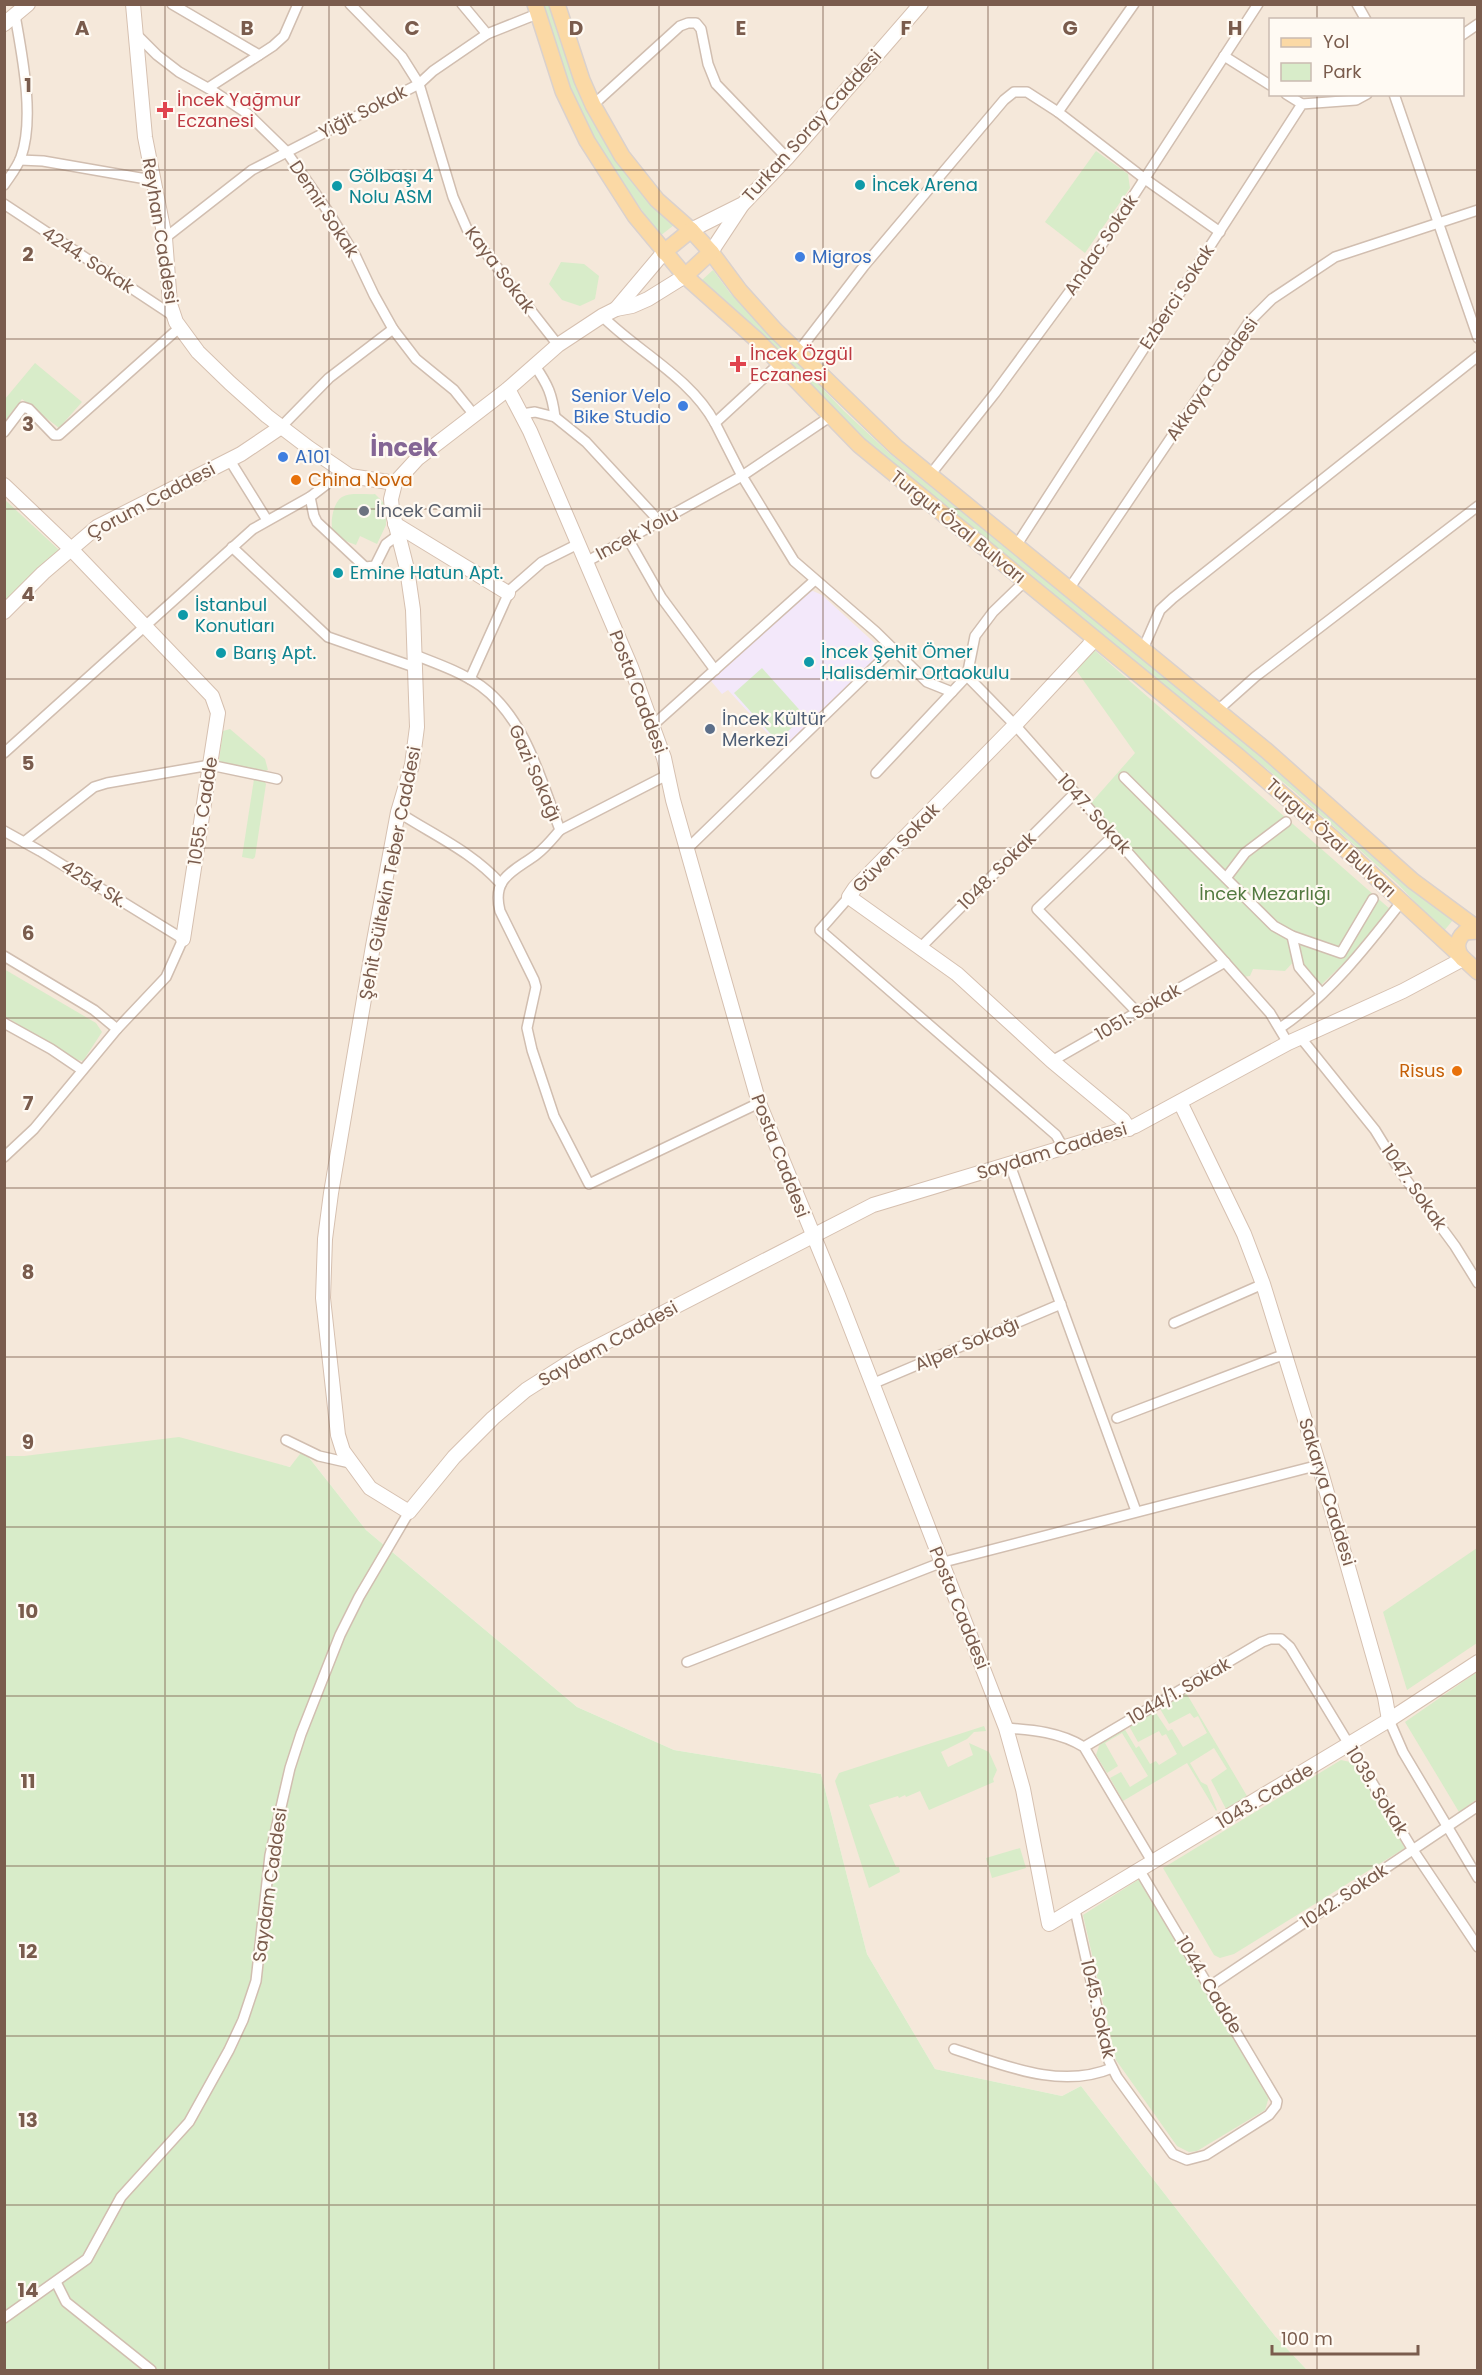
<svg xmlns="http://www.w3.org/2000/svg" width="1482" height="2375" font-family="Poppins,sans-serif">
  <rect width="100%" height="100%" fill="#fdf6ec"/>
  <path fill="#f5e8da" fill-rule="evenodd" d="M4 5H1477V2370H1307L1275 2336 1081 2086 1062 2096 935 2069 867 1954 821 1774 674 1750 577 1707 366 1530 303 1450 291 1467 272 1463 5 1456ZM1270 20H1462V94H1270Z"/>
  <path fill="#f3e8fa" d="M813 591 822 595 879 647V655L782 749 728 690 722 694 711 681 808 592Z"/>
  <g fill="#d8ecc9">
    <path d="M542 5H549C573 90 606 166 674 225L660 236C631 194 599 151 577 104 563 72 553 38 542 5Z"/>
    <path d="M1096 151 1128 174 1130 188 1085 253 1045 222Z"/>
    <path d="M561 262 584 264 599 276 595 299 580 306 562 300 549 284Z"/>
    <path d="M713 270 730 293 844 411 889 453 1273 765 1417 894 1453 920 1443 932 1398 884 1294 791 867 443 743 317 702 280Z"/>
    <path d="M35 363 82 402 59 428 22 399 5 421V399Z"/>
    <path d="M375 494 386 505V525L377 544 360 536 356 545C350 542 339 540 335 535 328 527 333 502 342 497 350 492 366 495 375 494Z"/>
    <path d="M4 499 59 550 5 605H4Z"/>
    <path d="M1092 648 1390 909 1353 954 1321 985 1297 958 1285 971 1253 969 1250 976 1242 977 1091 803 1135 753 1076 670Z"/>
    <path d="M762 668 805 716 777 741 734 693Z"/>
    <path d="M230 729 265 759 268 770 265 771 221 763 219 760 223 731Z"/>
    <path d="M254 779 264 781 266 784 255 857 253 859 242 857Z"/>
    <path d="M4 969 96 1023 102 1032 83 1061 73 1059 5 1016Z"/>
    <path d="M179 1437 290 1467 303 1450 366 1530 577 1707 674 1750 821 1774 867 1954 935 2069 1062 2096 1081 2086 1275 2336 1307 2370H5L4 1456H24Z"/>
    <path d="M1477 1548V1643L1407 1690 1383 1612Z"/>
    <path d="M1477 1672V1799L1459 1812 1405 1722Z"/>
    <path d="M1185 1691 1247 1796 1226 1809 1211 1780 1227 1769 1214 1748 1190 1763 1201 1782 1207 1785 1217 1810 1216 1811 1187 1763 1123 1801 1110 1778 1121 1772 1130 1787 1148 1776 1122 1733 1105 1743 1118 1766 1107 1773 1096 1755 1100 1743 1124 1728 1136 1748 1139 1746 1150 1764 1156 1761 1159 1765 1177 1754 1166 1734 1162 1736 1159 1731 1138 1742 1129 1726 1154 1710 1168 1731 1172 1729 1183 1747 1207 1733 1198 1716 1194 1718 1190 1713 1169 1724 1159 1707Z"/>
    <path d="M984 1726 986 1731 974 1732 967 1739 941 1752 948 1767 973 1755 969 1743 989 1752 997 1770 993 1779 994 1782 929 1810 920 1791 906 1797 905 1795 899 1798 898 1796 869 1805 896 1867H899L900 1872 869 1888 835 1781 839 1773Z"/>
    <path d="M1341 1760 1355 1763 1405 1848 1234 1954 1220 1958 1214 1955 1163 1868Z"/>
    <path d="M1020 1848 1026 1868 992 1878 986 1858Z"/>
    <path d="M1141 1878 1269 2097 1265 2110 1197 2151 1189 2152 1177 2146 1116 2060 1083 1915Z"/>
  </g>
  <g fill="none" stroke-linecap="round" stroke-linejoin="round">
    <g stroke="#d1beb0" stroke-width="12">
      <g id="street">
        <path d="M172 4 259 55"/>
        <path d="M350 4 402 57 419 84 453 197 467 229 558 345"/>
        <path d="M462 4 487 34"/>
        <path d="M1134 4 1058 112 1145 179 1220 232"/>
        <path d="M1357 4 1366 20"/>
        <path d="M137 35 157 55 179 72 213 91 248 114 286 151 329 213 356 257 374 295 393 329 416 359 454 390 475 416"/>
        <path d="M1462 35 1478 24"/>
        <path d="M1224 56 1270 85"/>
        <path d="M208 88 273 46 284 36 298 4"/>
        <path d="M1286 94 1302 104"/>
        <path d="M1394 94 1478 338"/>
        <path d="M593 105 680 26 688 23H696L701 29 708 64 716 84 787 158"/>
        <path d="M20 160 43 161 152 180"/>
        <path d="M4 185C10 176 17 168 21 157 35 118 22 55 15 15"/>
        <path d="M4 204 172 315"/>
        <path d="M165 238 252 170 419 84 433 71 487 34 537 14"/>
        <path d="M602 316C638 352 690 377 715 423"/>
        <path d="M798 352 864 266 1004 100 1014 92H1027L1058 112"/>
        <path d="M780 363 715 423 742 476 794 561 876 632 927 682 952 692 967 676"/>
        <path d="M535 366C548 385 552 394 555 417"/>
        <path d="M522 414 535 412 555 417 586 442 660 522"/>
        <path d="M281 427 329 378 393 329"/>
        <path d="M4 432 23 407 29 409 54 435H59L179 328"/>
        <path d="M229 459 267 520"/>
        <path d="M930 475 995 393 1084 272 1258 4"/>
        <path d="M310 497 314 516 317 522 365 567 375 566 386 544 398 535"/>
        <path d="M628 539 661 597 715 670"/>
        <path d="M1016 546 1302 104 1356 100 1367 94"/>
        <path d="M232 547 328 637 414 667"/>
        <path d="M586 562 742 476 831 416"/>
        <path d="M1024 582 993 612 975 636 967 676 1015 725 1270 1013 1288 1043"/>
        <path d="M1069 589 1249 322 1272 299 1335 257 1478 210"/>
        <path d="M1143 649 1160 610 1173 598 1478 356"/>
        <path d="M415 655C438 664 461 672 481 686 526 719 541 781 560 830 553 838 546 847 537 854 515 871 491 877 500 911L534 980 536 987 527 1028 532 1050 554 1116 589 1184 759 1103"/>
        <path d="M470 679 510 590 542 562 578 544"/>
        <path d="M1218 710 1255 677 1478 506"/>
        <path d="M652 726 815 580"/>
        <path d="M4 753 253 529 310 497 344 471"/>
        <path d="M876 773 952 692"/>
        <path d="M1124 777 1274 926 1292 936 1341 953 1373 899"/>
        <path d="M398 812C435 836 471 851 501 884"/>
        <path d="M560 830 667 775"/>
        <path d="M4 831 40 851 183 939 166 977 117 1029 34 1129 4 1157"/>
        <path d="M1113 836 1037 909 1137 1012"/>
        <path d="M24 842 94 787 107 783 210 765 277 779"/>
        <path d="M687 849 893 649"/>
        <path d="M1226 878 1245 853 1286 822"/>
        <path d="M849 897 820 930 1056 1135 1064 1149"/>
        <path d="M1292 936 1299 967 1321 993"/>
        <path d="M920 948 1075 793"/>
        <path d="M4 956 94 1010 117 1029"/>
        <path d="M4 1023 51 1049 82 1070"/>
        <path d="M1280 1028C1328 996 1367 946 1402 901"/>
        <path d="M1301 1038 1375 1130 1402 1174 1455 1246 1478 1283"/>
        <path d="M1052 1061 1225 962"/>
        <path d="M1010 1165 1136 1511"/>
        <path d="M1174 1323 1263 1284"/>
        <path d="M872 1384 1061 1304"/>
        <path d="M1117 1418 1285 1354"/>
        <path d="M286 1440 319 1456 350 1463"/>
        <path d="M687 1662 940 1563 1319 1465"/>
        <path d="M1389 1720 1403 1752 1478 1878"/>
        <path d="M1006 1728C1033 1730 1060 1732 1084 1747L1153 1863"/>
        <path d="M1084 1747 1262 1642 1270 1639H1281L1290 1647 1413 1850 1478 1947"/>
        <path d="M1075 1910 1109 2061 1117 2077 1173 2154 1187 2160 1206 2155 1269 2115 1276 2106 1277 2101 1140 1871"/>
        <path d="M1210 1986 1478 1806"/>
        <path d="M954 2049C1004 2065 1060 2090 1112 2068"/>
        <path d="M56 2282 66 2302 151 2370"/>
        <path d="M4 2318 87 2259 121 2197 189 2122 229 2050 243 2020 256 1981 270 1855 290 1768 301 1734 340 1635 359 1597 409 1512"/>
      </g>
    </g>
    <g stroke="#d6c0b0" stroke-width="16">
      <g id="secondary">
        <path d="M133 4 145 137 165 238 170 304 176 322 198 352 230 383 267 416 309 448 350 476 395 483"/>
        <path d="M4 24 28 4"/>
        <path d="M691 230 743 204 787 158 921 4"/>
        <path d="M711 252 742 205"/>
        <path d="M685 276 648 299 632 306 616 309 602 316 558 345 508 389 417 459 395 483 391 499 392 510 407 569 413 610 417 727 412 765 398 812 373 946 331 1193 325 1239 323 1298 338 1435 343 1451 370 1488 409 1512 454 1457 493 1418 526 1390 581 1355 873 1205 1135 1126 1288 1043 1403 991 1463 959"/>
        <path d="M616 309 664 252"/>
        <path d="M508 389 530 431 631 667 664 758 673 800 759 1103 838 1295 1006 1728 1023 1789 1049 1924 1389 1720 1478 1662"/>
        <path d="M4 485 70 548 212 696 218 713 183 939"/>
        <path d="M395 524 508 593"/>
        <path d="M4 612 43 573 97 527 241 454 281 427"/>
        <path d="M1095 639 1015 725 855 888 849 897 957 974 1052 1061 1123 1120 1129 1129"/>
        <path d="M1180 1102 1244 1234 1263 1284 1319 1465 1385 1697 1389 1720"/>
      </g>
    </g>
    <g stroke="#dad1cd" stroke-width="18">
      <g id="primary">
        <path d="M535 4 563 91 587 141 635 216 685 276 757 340 859 445 1238 756 1335 840 1478 972"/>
        <path d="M557 4 582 80 593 105 622 156 657 200 691 230 711 252 740 291 775 330 896 447 1267 751 1413 881 1478 929"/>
        <path d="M664 252 691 230"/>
        <path d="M685 276 711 252"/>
        <path d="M1463 959C1455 950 1456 940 1465 932L1478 931"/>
      </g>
    </g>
    <use href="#street" stroke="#fff" stroke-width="9"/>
    <use href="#secondary" stroke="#fff" stroke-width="14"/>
    <use href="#primary" stroke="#fbd9a5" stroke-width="15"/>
  </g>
  <path fill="none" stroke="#7a5c4d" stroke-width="1.5" stroke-opacity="0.55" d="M165 4V2370M329 4V2370M494 4V2370M659 4V2370M823 4V2370M988 4V2370M1153 4V2370M1317 4V20M1317 94V2370M4 170H1478M4 339H1478M4 509H1478M4 679H1478M4 848H1478M4 1018H1478M4 1188H1478M4 1357H1478M4 1527H1478M4 1696H1478M4 1866H1478M4 2036H1478M4 2205H1478"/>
  <g fill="#e0444e" stroke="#fffaf3" stroke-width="2">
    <path d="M162 101h6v6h6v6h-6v6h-6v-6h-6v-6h6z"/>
    <path d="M735 355h6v6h6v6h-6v6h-6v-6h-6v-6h6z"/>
  </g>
  <g fill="#0f9aa8" stroke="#fffaf3" stroke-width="2">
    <circle cx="860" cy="185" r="6"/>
    <circle cx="337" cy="186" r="6"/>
    <circle cx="338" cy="573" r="6"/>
    <circle cx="183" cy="615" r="6"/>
    <circle cx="221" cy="653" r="6"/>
    <circle cx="809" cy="662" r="6"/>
  </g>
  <g fill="#3f7fe0" stroke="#fffaf3" stroke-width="2">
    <circle cx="800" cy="257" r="6"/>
    <circle cx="683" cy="406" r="6"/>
    <circle cx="283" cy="457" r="6"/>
  </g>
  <g fill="#e8710a" stroke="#fffaf3" stroke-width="2">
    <circle cx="296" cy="480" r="6"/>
    <circle cx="1457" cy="1071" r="6"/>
  </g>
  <circle fill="#6b7280" stroke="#fffaf3" stroke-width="2" cx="364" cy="511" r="6"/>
  <circle fill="#5c6f8a" stroke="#fffaf3" stroke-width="2" cx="710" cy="729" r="6"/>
  <g text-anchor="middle" stroke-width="4.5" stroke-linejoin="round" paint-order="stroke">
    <g font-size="18" fill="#be3a42" stroke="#fffaf3" text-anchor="start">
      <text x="177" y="106">İncek Yağmur<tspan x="177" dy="21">Eczanesi</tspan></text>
      <text x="750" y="360">İncek Özgül<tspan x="750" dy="21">Eczanesi</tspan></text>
    </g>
    <g font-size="18" fill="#7a5c4d" stroke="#fffaf3">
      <text transform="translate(363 112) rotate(-27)" y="6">Yiğit Sokak</text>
      <text transform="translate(812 126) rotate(-48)" y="6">Turkan Soray Caddesi</text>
      <text transform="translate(324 209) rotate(57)" y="6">Demir Sokak</text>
      <text transform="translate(160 231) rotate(81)" y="6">Reyhan Caddesi</text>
      <text transform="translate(1101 245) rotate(-56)" y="6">Andac Sokak</text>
      <text transform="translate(88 260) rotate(33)" y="6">4244. Sokak</text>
      <text transform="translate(500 270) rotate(53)" y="6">Kaya Sokak</text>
      <text transform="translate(1177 297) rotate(-57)" y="6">Ezberci Sokak</text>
      <text transform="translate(1212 379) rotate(-55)" y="6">Akkaya Caddesi</text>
      <text transform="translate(151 501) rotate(-28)" y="6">Çorum Caddesi</text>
      <text transform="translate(958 527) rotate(39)" y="6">Turgut Özal Bulvarı</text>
      <text transform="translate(637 534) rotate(-28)" y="6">Incek Yolu</text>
      <text transform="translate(638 692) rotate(69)" y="6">Posta Caddesi</text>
      <text transform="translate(535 773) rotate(66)" y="6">Gazi Sokağı</text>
      <text transform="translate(203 811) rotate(-81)" y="6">1055. Cadde</text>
      <text transform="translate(1094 814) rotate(48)" y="6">1047. Sokak</text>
      <text transform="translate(1331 838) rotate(42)" y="6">Turgut Özal Bulvarı</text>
      <text transform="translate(896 848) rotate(-46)" y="6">Güven Sokak</text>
      <text transform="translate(997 871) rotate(-45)" y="6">1048. Sokak</text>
      <text transform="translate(390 873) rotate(-79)" y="6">Şehit Gültekin Teber Caddesi</text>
      <text transform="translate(94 884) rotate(32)" y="6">4254 Sk.</text>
      <text transform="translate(1138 1012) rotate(-30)" y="6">1051. Sokak</text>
      <text transform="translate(1052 1151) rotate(-17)" y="6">Saydam Caddesi</text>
      <text transform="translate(780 1156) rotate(69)" y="6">Posta Caddesi</text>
      <text transform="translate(1414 1187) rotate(55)" y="6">1047. Sokak</text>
      <text transform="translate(608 1344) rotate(-29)" y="6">Saydam Caddesi</text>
      <text transform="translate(967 1344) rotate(-23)" y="6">Alper Sokağı</text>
      <text transform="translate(1327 1492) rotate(73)" y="6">Sakarya Caddesi</text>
      <text transform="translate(959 1608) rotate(68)" y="6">Posta Caddesi</text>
      <text transform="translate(1179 1691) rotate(-30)" y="6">1044/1. Sokak</text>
      <text transform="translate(1377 1791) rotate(58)" y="6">1039. Sokak</text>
      <text transform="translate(1265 1796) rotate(-31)" y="6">1043. Cadde</text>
      <text transform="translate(270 1885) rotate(-82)" y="6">Saydam Caddesi</text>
      <text transform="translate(1344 1896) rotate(-34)" y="6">1042. Sokak</text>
      <text transform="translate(1209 1985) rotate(59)" y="6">1044. Cadde</text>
      <text transform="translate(1098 2009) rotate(77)" y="6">1045. Sokak</text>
    </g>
    <g font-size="18" fill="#0d838f" stroke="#fffaf3" text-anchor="start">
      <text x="349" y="182">Gölbaşı 4<tspan x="349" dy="21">Nolu ASM</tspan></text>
      <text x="872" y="191">İncek Arena</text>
      <text x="350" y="579">Emine Hatun Apt.</text>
      <text x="195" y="611">İstanbul<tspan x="195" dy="21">Konutları</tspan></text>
      <text x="821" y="658">İncek Şehit Ömer<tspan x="821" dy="21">Halisdemir Ortaokulu</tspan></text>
      <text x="233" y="659">Barış Apt.</text>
    </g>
    <g font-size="18" fill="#366cbe" stroke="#fffaf3" text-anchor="start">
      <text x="812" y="263">Migros</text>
      <text x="671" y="402" text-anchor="end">Senior Velo<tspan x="671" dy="21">Bike Studio</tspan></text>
      <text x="295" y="463">A101</text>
    </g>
    <g font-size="18" fill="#c56008" stroke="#fffaf3" text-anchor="start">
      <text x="308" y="486">China Nova</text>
      <text x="1445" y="1077" text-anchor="end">Risus</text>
    </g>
    <g font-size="18" fill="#5b616d" stroke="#fffaf3" text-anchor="start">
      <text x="376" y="517">İncek Camii</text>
    </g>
    <g font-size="18" fill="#4e5e75" stroke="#fffaf3" text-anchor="start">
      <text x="722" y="725">İncek Kültür<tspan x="722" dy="21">Merkezi</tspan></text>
    </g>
    <g font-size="18" fill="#537a41" stroke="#fffaf3">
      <text x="1265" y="900">İncek Mezarlığı</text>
    </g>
    <g font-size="24" font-weight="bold" fill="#846695" stroke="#fffaf3">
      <text x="404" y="456">İncek</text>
    </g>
  </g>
  <g font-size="20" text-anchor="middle" font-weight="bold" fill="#7a5c4d" stroke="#fffaf3" stroke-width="4.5" stroke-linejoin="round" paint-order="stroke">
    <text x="82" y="35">A</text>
    <text x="247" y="35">B</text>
    <text x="412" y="35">C</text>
    <text x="576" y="35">D</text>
    <text x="741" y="35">E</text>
    <text x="906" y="35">F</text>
    <text x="1070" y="35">G</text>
    <text x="1235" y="35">H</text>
    <text x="28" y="92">1</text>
    <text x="28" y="261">2</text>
    <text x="28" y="431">3</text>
    <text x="28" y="601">4</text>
    <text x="28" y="770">5</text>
    <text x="28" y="940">6</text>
    <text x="28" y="1110">7</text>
    <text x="28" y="1279">8</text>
    <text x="28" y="1449">9</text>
    <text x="28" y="1618">10</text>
    <text x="28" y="1788">11</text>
    <text x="28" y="1958">12</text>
    <text x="28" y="2127">13</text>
    <text x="28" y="2297">14</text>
  </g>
  <rect width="1482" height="2375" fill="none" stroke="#7a5c4d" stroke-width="12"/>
  <rect x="1269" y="18" width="195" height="78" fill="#fffaf3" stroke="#cabbb1" stroke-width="1.5"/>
  <rect x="1281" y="38" width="30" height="9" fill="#fbd9a5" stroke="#cabbb1" stroke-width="1.5"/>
  <text x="1323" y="48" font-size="18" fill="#7a5c4d">Yol</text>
  <rect x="1281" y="63" width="30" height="18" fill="#d8ecc9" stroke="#cabbb1" stroke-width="1.5"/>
  <text x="1323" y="78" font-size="18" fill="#7a5c4d">Park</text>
  <path d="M1272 2345v9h146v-9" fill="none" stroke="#7a5c4d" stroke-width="3"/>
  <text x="1281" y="2345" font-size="18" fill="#7a5c4d" stroke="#fffaf3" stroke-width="4.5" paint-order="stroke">100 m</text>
</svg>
